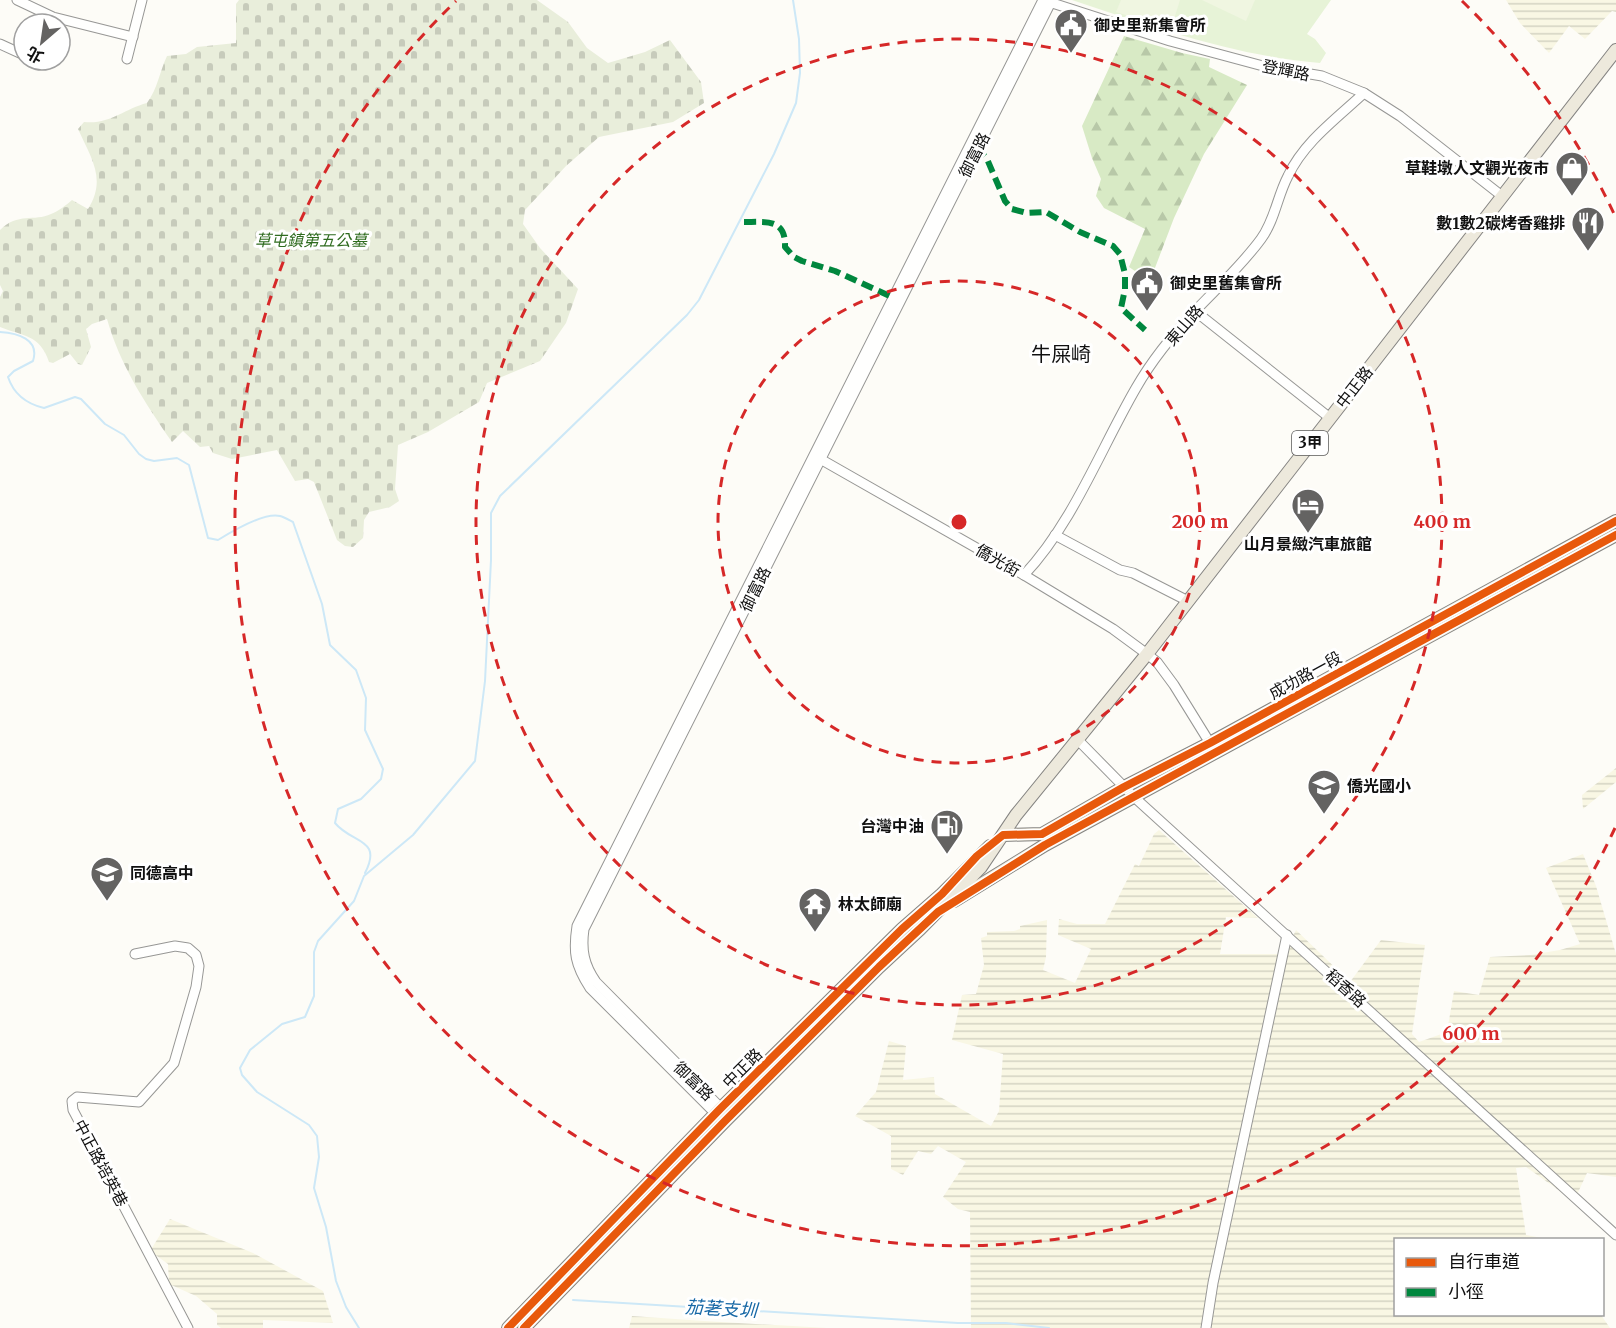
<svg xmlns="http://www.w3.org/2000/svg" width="1616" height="1328" font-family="Merriweather,'Noto Sans TC',serif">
  <defs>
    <pattern id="farmland-rules" width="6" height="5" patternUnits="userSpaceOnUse" patternTransform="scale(1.5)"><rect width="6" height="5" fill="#f9f7e4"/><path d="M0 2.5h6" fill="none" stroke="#d4d3c3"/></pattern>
    <pattern id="forest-firs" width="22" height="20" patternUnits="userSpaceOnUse" patternTransform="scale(1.5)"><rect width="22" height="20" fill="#d8eac5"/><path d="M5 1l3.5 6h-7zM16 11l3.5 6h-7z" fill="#b8c8a8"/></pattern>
    <pattern id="cemetery-stones" width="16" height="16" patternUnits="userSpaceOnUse" patternTransform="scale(1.5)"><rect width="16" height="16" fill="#e9eedb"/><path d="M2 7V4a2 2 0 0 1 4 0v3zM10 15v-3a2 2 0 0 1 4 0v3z" fill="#c7cbbb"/></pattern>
  </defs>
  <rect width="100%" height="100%" fill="#fdfcf7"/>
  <g fill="url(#farmland-rules)">
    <path d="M1506 0H1616V12L1612 11 1585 39 1569 26 1549 53 1520 23Z"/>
    <path d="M1616 768V782L1583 809 1582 795Z"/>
    <path d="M1159 830 1258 918 1226 917 1220 954H1284L1296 930 1350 982 1381 940 1425 945 1412 1034 1419 1042 1447 1032 1454 991 1479 995 1490 957 1530 955 1560 950 1580 944 1546 868 1583 854 1596 886 1616 954V1177L1587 1173 1574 1201 1526 1167 1516 1168 1526 1235 1548 1239 1396 1240V1314L1601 1315 1610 1328H971L970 1212 958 1209 943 1197 966 1162 938 1146 931 1154 918 1151 903 1175 891 1169V1136L855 1116 876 1092 889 1041 906 1046 903 1080 934 1077 935 1094 991 1126 999 1111 1003 1054 952 1040 962 995 976 994 984 965 981 938 987 936V932L1014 931 1020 929V926L1047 920 1046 957 1043 970 1075 983 1091 949 1058 935 1059 919 1077 924H1105L1135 864 1139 866 1154 834Z"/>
    <path d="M170 1219 253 1253 323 1291 333 1323 263 1320V1328H221L217 1325V1314L196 1296 169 1284 168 1264 150 1251Z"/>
    <path d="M632 1316 704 1321 827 1328H629Z"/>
  </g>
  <path fill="#e7f3d7" d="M1072 0H1331L1307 34 1315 39 1326 53 1320 63C1235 56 1153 27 1072 0Z"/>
  <path fill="url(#forest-firs)" d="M1124 36 1182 53 1210 59 1209 67 1247 85 1204 154 1174 218 1150 281 1129 267 1145 229 1104 208 1096 196 1101 179 1092 158 1082 126Z"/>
  <path fill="url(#cemetery-stones)" d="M239 0H537L568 22 587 48 608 63 645 52 670 40 701 82 704 103 673 122 599 137 566 166 525 210 523 224 540 248 578 289 566 323 540 361 487 383 479 402 428 432 398 445 395 489 399 501 390 507 369 512 364 520 363 538 353 547 345 546 337 540 314 482 308 479 295 481 277 450 232 459 213 453 209 446 200 447 183 431 172 442C145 403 120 365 107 319L92 324 86 329 91 347 82 365 78 364 70 354 53 363 49 362C40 334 22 336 0 327V297L3 291 0 285V230C18 212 34 222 51 214 59 211 66 205 72 200L88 209C107 179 91 158 78 129L84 122C109 125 124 109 147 103 158 88 159 73 167 56L186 54 197 47 236 43V4Z"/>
  <g fill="#f0f6e1">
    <path d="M1121 0H1180L1171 29 1116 12Z"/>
    <path d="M1202 0H1255L1246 21Z"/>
  </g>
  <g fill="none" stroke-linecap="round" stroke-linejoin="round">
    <g stroke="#cde8f7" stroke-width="2">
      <path d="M0 332C17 333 40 339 33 361L14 371 8 377C14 395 27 404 44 408L75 397 81 399 105 424 124 435 139 454 146 459 154 461 177 458 189 465 208 538 218 540C231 532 265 512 280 516 284 517 289 520 293 522L322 604 330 645 356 670 366 698 365 730 383 769 381 779 361 799 338 809 335 823C352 844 383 838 365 873"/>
      <path d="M573 1300 958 1323H1006L1049 1328"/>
      <path d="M359 1328 346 1307 336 1281 326 1227 314 1188 319 1157 317 1136 309 1125 257 1092 242 1075 240 1068 250 1050 282 1024 305 1017 314 996V952L318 941 354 901 364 876 413 835 475 761 485 681 491 560V513L500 496 687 315 699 300 774 154 796 103 800 73 799 39 793 0"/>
    </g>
    <g stroke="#979795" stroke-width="11">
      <g id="minor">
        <path d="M17 0 53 17 133 37"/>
        <path d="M0 44 24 55"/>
        <path d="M127 59 142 0"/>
        <path d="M34 60 39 62"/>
        <path d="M1195 311 1330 418"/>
        <path d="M815 456 1024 575 1113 629 1147 654 1157 662 1174 685 1213 748"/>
        <path d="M1055 535 1120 570 1133 573 1188 601"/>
        <path d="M1024 575C1073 523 1100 450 1136 388 1152 360 1174 333 1197 309 1219 286 1242 265 1261 239 1275 220 1277 197 1288 176 1304 142 1336 119 1364 93"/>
        <path d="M1077 739 1134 797 1616 1235"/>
        <path d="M135 954 175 946 188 948 196 955 199 966 196 987 174 1063 139 1102 77 1097 72 1101 73 1110 188 1328"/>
        <path d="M722 1113 718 1105 596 982C584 965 581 950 584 929L1052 0"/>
        <path d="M720 1118 590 988C575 965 573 952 577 926L1043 0 1170 41 1263 66 1322 76 1364 93 1400 116 1502 196"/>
        <path d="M1206 1328 1213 1283 1287 935"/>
      </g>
    </g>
    <g stroke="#858482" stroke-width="14">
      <g id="major">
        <path d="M1003 835 1042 834 1124 787 1210 743 1616 521"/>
        <path d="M954 901 1045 845 1616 535"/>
        <path d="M508 1328 720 1109 902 929 942 894 990 846"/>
        <path d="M524 1328 725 1121 879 967 920 929 981 867 1016 815 1147 654 1616 50"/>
      </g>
    </g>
    <use href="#minor" stroke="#fffffe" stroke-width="9"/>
    <use href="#major" stroke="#ede9dc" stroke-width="12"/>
    <g stroke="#00873e" stroke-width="6" stroke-dasharray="12 6" stroke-linecap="butt">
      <path d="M977 147 987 159 1005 201 1012 209 1027 213 1046 212 1080 232 1113 246 1120 254 1125 274V289L1121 308 1145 330"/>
      <path d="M744 222C766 222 786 218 785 247L794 257 802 261 835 271 892 297"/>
    </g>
    <g stroke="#fff" stroke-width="11">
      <g id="cycleway">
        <path d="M508 1328 720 1109 902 929 942 894 977 856 1003 835 1042 834 1124 787 1210 743 1616 521"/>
        <path d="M524 1328 725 1121 879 967 938 912 1045 845 1616 535"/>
      </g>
    </g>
    <use href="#cycleway" stroke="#e8590c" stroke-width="8"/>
  </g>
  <g fill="none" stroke="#d62828" stroke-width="3" stroke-dasharray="10 8">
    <circle cx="959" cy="522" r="241"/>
    <circle cx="959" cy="522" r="483"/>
    <path d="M1615 828A724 724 0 1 1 456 1M1462 1A724 724 0 0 1 1615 216"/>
  </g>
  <defs>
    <g id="civic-pin" transform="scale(1.725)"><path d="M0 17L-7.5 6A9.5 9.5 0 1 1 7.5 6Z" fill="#646362" stroke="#fff"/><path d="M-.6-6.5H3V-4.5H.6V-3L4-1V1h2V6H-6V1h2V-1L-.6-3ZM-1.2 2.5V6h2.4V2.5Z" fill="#fff"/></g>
    <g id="shop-pin" transform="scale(1.725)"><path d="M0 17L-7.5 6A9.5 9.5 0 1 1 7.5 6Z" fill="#646362" stroke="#fff"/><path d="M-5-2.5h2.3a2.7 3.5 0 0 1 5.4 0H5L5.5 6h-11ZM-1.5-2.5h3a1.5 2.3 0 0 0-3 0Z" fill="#fff"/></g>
    <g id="restaurant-pin" transform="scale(1.725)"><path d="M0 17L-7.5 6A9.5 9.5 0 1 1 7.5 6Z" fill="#646362" stroke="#fff"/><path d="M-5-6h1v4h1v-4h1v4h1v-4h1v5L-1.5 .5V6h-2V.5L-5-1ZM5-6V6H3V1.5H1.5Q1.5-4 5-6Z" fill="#fff"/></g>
    <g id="hotel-pin" transform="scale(1.725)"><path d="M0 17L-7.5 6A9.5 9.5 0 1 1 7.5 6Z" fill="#646362" stroke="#fff"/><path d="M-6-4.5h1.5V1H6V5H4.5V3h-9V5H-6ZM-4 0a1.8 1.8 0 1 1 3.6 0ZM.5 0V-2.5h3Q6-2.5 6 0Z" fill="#fff"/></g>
    <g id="school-pin" transform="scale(1.725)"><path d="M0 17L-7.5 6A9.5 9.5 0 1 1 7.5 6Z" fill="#646362" stroke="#fff"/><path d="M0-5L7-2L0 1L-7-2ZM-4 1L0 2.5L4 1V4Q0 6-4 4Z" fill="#fff"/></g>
    <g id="fuel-pin" transform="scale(1.725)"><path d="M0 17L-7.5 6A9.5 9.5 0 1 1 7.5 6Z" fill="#646362" stroke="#fff"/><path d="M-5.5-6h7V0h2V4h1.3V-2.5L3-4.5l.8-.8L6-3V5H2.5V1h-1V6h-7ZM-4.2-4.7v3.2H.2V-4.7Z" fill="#fff"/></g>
    <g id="temple-pin" transform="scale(1.725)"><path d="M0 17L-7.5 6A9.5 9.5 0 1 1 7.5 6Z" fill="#646362" stroke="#fff"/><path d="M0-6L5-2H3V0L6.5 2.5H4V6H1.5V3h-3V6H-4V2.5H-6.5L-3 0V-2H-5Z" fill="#fff"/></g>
  </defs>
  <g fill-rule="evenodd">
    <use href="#civic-pin" x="1071" y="25"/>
    <use href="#shop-pin" x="1572" y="168"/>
    <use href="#restaurant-pin" x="1588" y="223"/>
    <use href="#civic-pin" x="1147" y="283"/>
    <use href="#hotel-pin" x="1308" y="505"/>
    <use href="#school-pin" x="1324" y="786"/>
    <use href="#fuel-pin" x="947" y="826"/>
    <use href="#school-pin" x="107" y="873"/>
    <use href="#temple-pin" x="815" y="904"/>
  </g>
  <g text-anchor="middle" stroke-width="6" stroke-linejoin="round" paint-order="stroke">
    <rect fill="#fff" stroke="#585858" stroke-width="1.5" x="1292" y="431" width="36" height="24" rx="4.5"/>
    <g font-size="15" font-weight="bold" fill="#111">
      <text x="1310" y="448">3甲</text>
    </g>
    <g font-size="16" font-weight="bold" fill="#111" stroke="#fff" text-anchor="start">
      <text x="1094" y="31">御史里新集會所</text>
      <text x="1549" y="174" text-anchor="end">草鞋墩人文觀光夜市</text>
      <text x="1565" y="229" text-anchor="end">數1數2碳烤香雞排</text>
      <text x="1170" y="289">御史里舊集會所</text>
      <text x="1308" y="550" text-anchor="middle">山月景緻汽車旅館</text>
      <text x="1347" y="792">僑光國小</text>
      <text x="924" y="832" text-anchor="end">台灣中油</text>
      <text x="130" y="879">同德高中</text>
      <text x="838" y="910">林太師廟</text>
    </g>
    <g font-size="16" fill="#111" stroke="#fff">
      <text transform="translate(1286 70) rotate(11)" y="6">登輝路</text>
      <text transform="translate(974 155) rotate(-63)" y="6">御富路</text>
      <text transform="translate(1184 325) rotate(-49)" y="6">東山路</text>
      <text transform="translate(1354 387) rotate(-52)" y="6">中正路</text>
      <text transform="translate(998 560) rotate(30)" y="6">僑光街</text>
      <text transform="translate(755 589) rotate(-64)" y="6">御富路</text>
      <text transform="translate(1305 675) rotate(-29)" y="6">成功路一段</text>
      <text transform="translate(1346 988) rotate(42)" y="6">稻香路</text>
      <text transform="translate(742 1068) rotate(-45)" y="6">中正路</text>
      <text transform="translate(694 1081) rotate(44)" y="6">御富路</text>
      <text transform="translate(101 1163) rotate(62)" y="6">中正路培英巷</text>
    </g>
    <g font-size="16" font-style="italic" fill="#2f6b1f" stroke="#fff">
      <text x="311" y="246">草屯鎮第五公墓</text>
    </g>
    <g font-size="18" font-style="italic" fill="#1768a6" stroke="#fff">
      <text transform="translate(721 1309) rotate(3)" y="6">茄荖支圳</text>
    </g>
    <g font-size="20" fill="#111" stroke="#fff">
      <text x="1061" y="361">牛屎崎</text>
    </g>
  </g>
  <circle cx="959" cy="522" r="9" fill="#d62828" stroke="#fff" stroke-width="3"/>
  <g font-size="18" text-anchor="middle" font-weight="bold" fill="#d62828" stroke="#fff" stroke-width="6" stroke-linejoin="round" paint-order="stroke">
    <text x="1200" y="528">200 m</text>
    <text x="1442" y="528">400 m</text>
    <text x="1471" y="1040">600 m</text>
  </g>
  <rect x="1394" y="1238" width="210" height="78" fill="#ffffff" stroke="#a0a0a0" stroke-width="1.5"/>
  <rect x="1406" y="1258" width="30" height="9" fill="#e8590c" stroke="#a0a0a0" stroke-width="1.5"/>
  <text x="1448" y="1268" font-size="18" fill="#111111">自行車道</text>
  <rect x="1406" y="1288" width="30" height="9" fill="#00873e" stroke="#a0a0a0" stroke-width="1.5"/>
  <text x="1448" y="1298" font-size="18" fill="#111111">小徑</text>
  <g transform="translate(42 42) rotate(209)"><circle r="28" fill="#ffffff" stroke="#a0a0a0" stroke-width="1.5"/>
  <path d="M0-4.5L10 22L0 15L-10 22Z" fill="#646362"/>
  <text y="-9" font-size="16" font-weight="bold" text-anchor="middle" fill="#111111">北</text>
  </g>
</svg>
